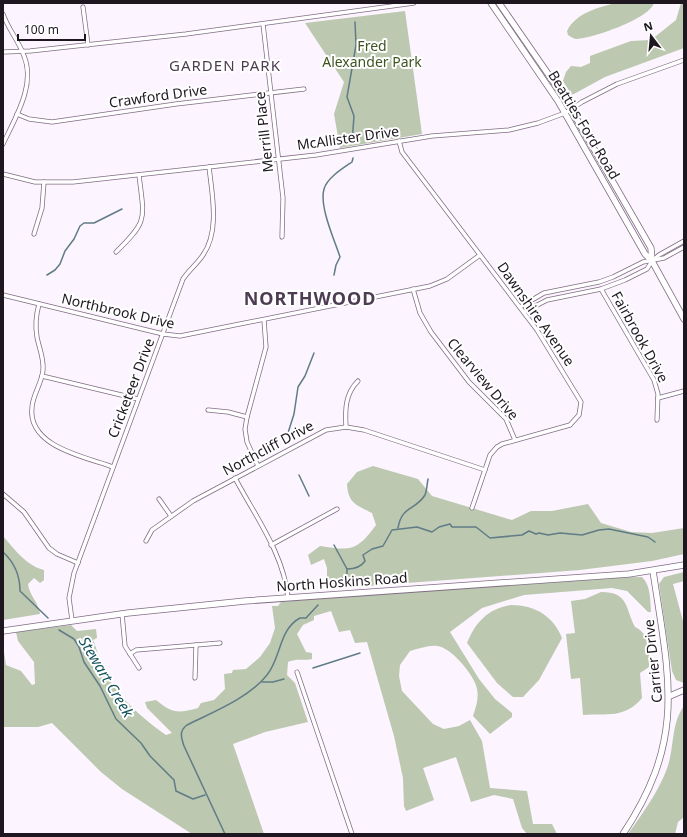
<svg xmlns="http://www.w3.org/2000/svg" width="687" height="837" font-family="'Noto Sans',sans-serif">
  <rect width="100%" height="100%" fill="#fcf4fe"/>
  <g fill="#bcc8af">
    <path d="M615 3H654C649 19 593 38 577 39 574 39 571 37 568 35L567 31C576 13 597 8 615 3Z"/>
    <path d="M681 3 684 4V48L605 77 572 95 563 81 566 72 571 66 581 67 590 63V56L631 41 651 40 676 20Z"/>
    <path d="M405 11 422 134 340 148 334 114 344 82 305 23Z"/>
    <path d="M373 466 418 479 432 496 512 520 531 511H552L588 504 601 523 631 532 652 533 684 528V554L652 561 580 570 327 589V568L324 559 311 565 308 555 320 546C351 551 357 551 376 525L372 513C356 505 348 503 347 484L357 472Z"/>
    <path d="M3 536C14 549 27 566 44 570V580L40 583 34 578 28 584C29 595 39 603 40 614L3 620Z"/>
    <path d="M684 572V581L673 584 684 625V683L676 680 672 671 659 584 664 577Z"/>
    <path d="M642 577C651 586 650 600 651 612H648L627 591 612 588 524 595 482 608 450 632 479 679 495 699 512 713V717L490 734 473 716C476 707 479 699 477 689 475 676 451 647 437 646 429 645 418 649 410 651L400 665 399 676 402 691 433 724 444 729 459 726 470 720 482 741 490 788 527 791 533 824H552L557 834H527L522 828 513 799 494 795 471 802 456 757 423 768 434 800 406 811 404 806 403 778 394 736 367 642 355 643 350 630 339 632 331 611 314 616V620L303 625 297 634 306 652 312 653V659C303 661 297 658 288 662L287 675 295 683 308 722 265 732 233 744 264 834H192L122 789 101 772 52 723 38 727H3V646L6 665 21 671 32 685 35 684 34 662 18 641 16 632 71 625 77 631 96 629 97 638 93 640C97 649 99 660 104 669 116 696 142 718 166 735L172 733 147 708 145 702 156 700C172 713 177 714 198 708L201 703 214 700 225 689 224 674 232 673 233 670 246 669 260 657 270 643 275 628 272 606H278L281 602 588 578Z"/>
    <path d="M601 592C629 592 625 608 635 627 651 635 649 651 649 667L640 673 642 698C624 719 608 713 583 715L580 678 571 679 566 634 575 633 571 601 585 599Z"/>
    <path d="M511 605C535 605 553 616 562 638L539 680 523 697H513L497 683 467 643C475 622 489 608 511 605Z"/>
    <path d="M684 706V817L678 822 675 834H628C643 813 662 787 669 762 674 743 672 722 684 706Z"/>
  </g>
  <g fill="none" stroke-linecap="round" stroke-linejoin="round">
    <g stroke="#607c86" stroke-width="1.5">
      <path d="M352 143 354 116 347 97 356 45 355 22"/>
      <path d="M47 275 55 270 60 264 65 251 74 239 80 226 84 223H94L122 209"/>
      <path d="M334 275 336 265 340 257C335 241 319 207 324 189 327 178 343 168 352 162L353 158"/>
      <path d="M287 436 294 414 298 387 305 376 314 353"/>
      <path d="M299 475 309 496"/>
      <path d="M398 528C402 505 415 511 425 495 427 490 427 484 428 479"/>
      <path d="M3 552C15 563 20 575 20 591L48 618"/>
      <path d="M347 569C353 569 361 567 365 561L363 555 372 549 383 546 392 530 417 527 432 532 439 527 450 524 452 527H476L490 538 522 535 529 531 536 534 539 533 548 535 560 533 582 535 599 530 609 529 648 537 655 542"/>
      <path d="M324 584 331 581H340L347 574V569L334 545"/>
      <path d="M59 630 74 639 79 647 84 662 100 686 116 719 141 743 150 756 174 780 176 791 193 799 205 795"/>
      <path d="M313 668 360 653"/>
      <path d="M262 682H273L284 679"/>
      <path d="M225 834 184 746C181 737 179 731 187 725 213 712 249 698 267 675 281 658 279 629 300 618H306L318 605"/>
    </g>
    <g stroke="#806d84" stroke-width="5">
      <g id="street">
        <path d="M83 7 88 45"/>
        <path d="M3 14C8 29 19 41 24 56 36 85 15 118 3 144"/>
        <path d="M263 24 283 198 282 237"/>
        <path d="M3 52 30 51 186 34 414 3"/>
        <path d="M17 114 29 119 52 122 176 104 304 89"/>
        <path d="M399 141 402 152 537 330 581 402 579 415 570 425 502 444 497 447 490 455 472 508"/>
        <path d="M3 174 35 182H73L316 155 432 136 509 130 538 123 565 113 582 102 617 84 684 60"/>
        <path d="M34 234 42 208 44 182"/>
        <path d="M116 252C149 220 144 219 139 175"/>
        <path d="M413 289 420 313 431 332 469 382 506 419 515 440"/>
        <path d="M601 289 654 380 658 394 657 420"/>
        <path d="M3 295 163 334 180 336 430 286 447 279 480 255"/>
        <path d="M39 304C36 315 35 326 37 337 39 348 44 358 43 370 42 383 33 394 32 407 27 447 86 457 113 467"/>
        <path d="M520 307 544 293 599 282 613 277 643 262 664 258 684 247"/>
        <path d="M524 312 547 300 601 289 625 280 647 269 652 261 659 255 684 241"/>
        <path d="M42 376 138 399"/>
        <path d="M658 398 684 391"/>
        <path d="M208 410 228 412 247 417"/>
        <path d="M346 427C345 410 345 394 358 381"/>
        <path d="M258 466 247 442 245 429 247 417 266 347 264 320"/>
        <path d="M235 478C255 516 284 554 288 598"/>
        <path d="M3 494 24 512 49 548 57 554 78 563"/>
        <path d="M159 499 171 516"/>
        <path d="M146 541 152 530 193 501 326 430 346 427 364 430 485 470"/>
        <path d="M271 545 337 509"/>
        <path d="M122 614 125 646 139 668"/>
        <path d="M72 620 69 598 74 573 183 279C189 270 197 264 203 255 220 231 212 194 209 167"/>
        <path d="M130 654 136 650 220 643"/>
        <path d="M297 672 352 834"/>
        <path d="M195 678 196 645"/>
      </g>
    </g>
    <g stroke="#806d84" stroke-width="7">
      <g id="secondary">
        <path d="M491 3 558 101 645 254 652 261 684 319"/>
        <path d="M499 3 564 97 651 248 652 261"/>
        <path d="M3 631 128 613 245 601 629 574 684 565"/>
        <path d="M670 696 684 690"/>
        <path d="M623 834C687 738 669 678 653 571"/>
      </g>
    </g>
    <use href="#street" stroke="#fff" stroke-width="3.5"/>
    <use href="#secondary" stroke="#fff" stroke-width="5.5"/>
  </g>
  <g text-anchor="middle" stroke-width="4" stroke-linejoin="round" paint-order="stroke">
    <g font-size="14" fill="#3f5321" stroke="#fff">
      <text x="372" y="51">Fred<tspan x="372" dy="16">Alexander Park</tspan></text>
    </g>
    <g font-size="14" fill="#1e1720" stroke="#fff">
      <text transform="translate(158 96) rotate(-8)" y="5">Crawford Drive</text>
      <text transform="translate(584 125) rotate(59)" y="5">Beatties Ford Road</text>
      <text transform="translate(264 132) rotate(-96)" y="5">Merrill Place</text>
      <text transform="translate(348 138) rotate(-8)" y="5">McAllister Drive</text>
      <text transform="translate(118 311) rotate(13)" y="5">Northbrook Drive</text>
      <text transform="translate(536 314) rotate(55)" y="5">Dawnshire Avenue</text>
      <text transform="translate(640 337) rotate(61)" y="5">Fairbrook Drive</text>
      <text transform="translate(483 379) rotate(50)" y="5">Clearview Drive</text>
      <text transform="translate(131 388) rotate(-69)" y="5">Cricketeer Drive</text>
      <text transform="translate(268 448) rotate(-28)" y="5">Northcliff Drive</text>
      <text transform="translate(342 582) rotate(-4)" y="5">North Hoskins Road</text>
      <text transform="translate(653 661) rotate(-96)" y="5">Carrier Drive</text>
    </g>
    <g font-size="15" letter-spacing="1" fill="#4e3d52" stroke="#fff">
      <text x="225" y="71">GARDEN PARK</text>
    </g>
    <g font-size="15" font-style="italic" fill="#14535e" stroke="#fff">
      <text transform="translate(106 677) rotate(59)" y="5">Stewart Creek</text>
    </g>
    <g font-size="18" font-weight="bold" letter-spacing="1" fill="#4e3d52" stroke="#fff">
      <text x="310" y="305">NORTHWOOD</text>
    </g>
  </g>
  <rect width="687" height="837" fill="none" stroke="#1e1720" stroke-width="8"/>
  <g transform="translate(651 36) rotate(344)" stroke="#ffffff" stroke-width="3" paint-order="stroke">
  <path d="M0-3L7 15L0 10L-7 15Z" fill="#1e1720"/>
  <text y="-6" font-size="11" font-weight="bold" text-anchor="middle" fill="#1e1720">N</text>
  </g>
  <path d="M18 34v6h67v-6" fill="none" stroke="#1e1720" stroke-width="2"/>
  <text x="24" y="34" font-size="12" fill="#1e1720" stroke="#ffffff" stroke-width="3" paint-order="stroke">100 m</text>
</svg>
